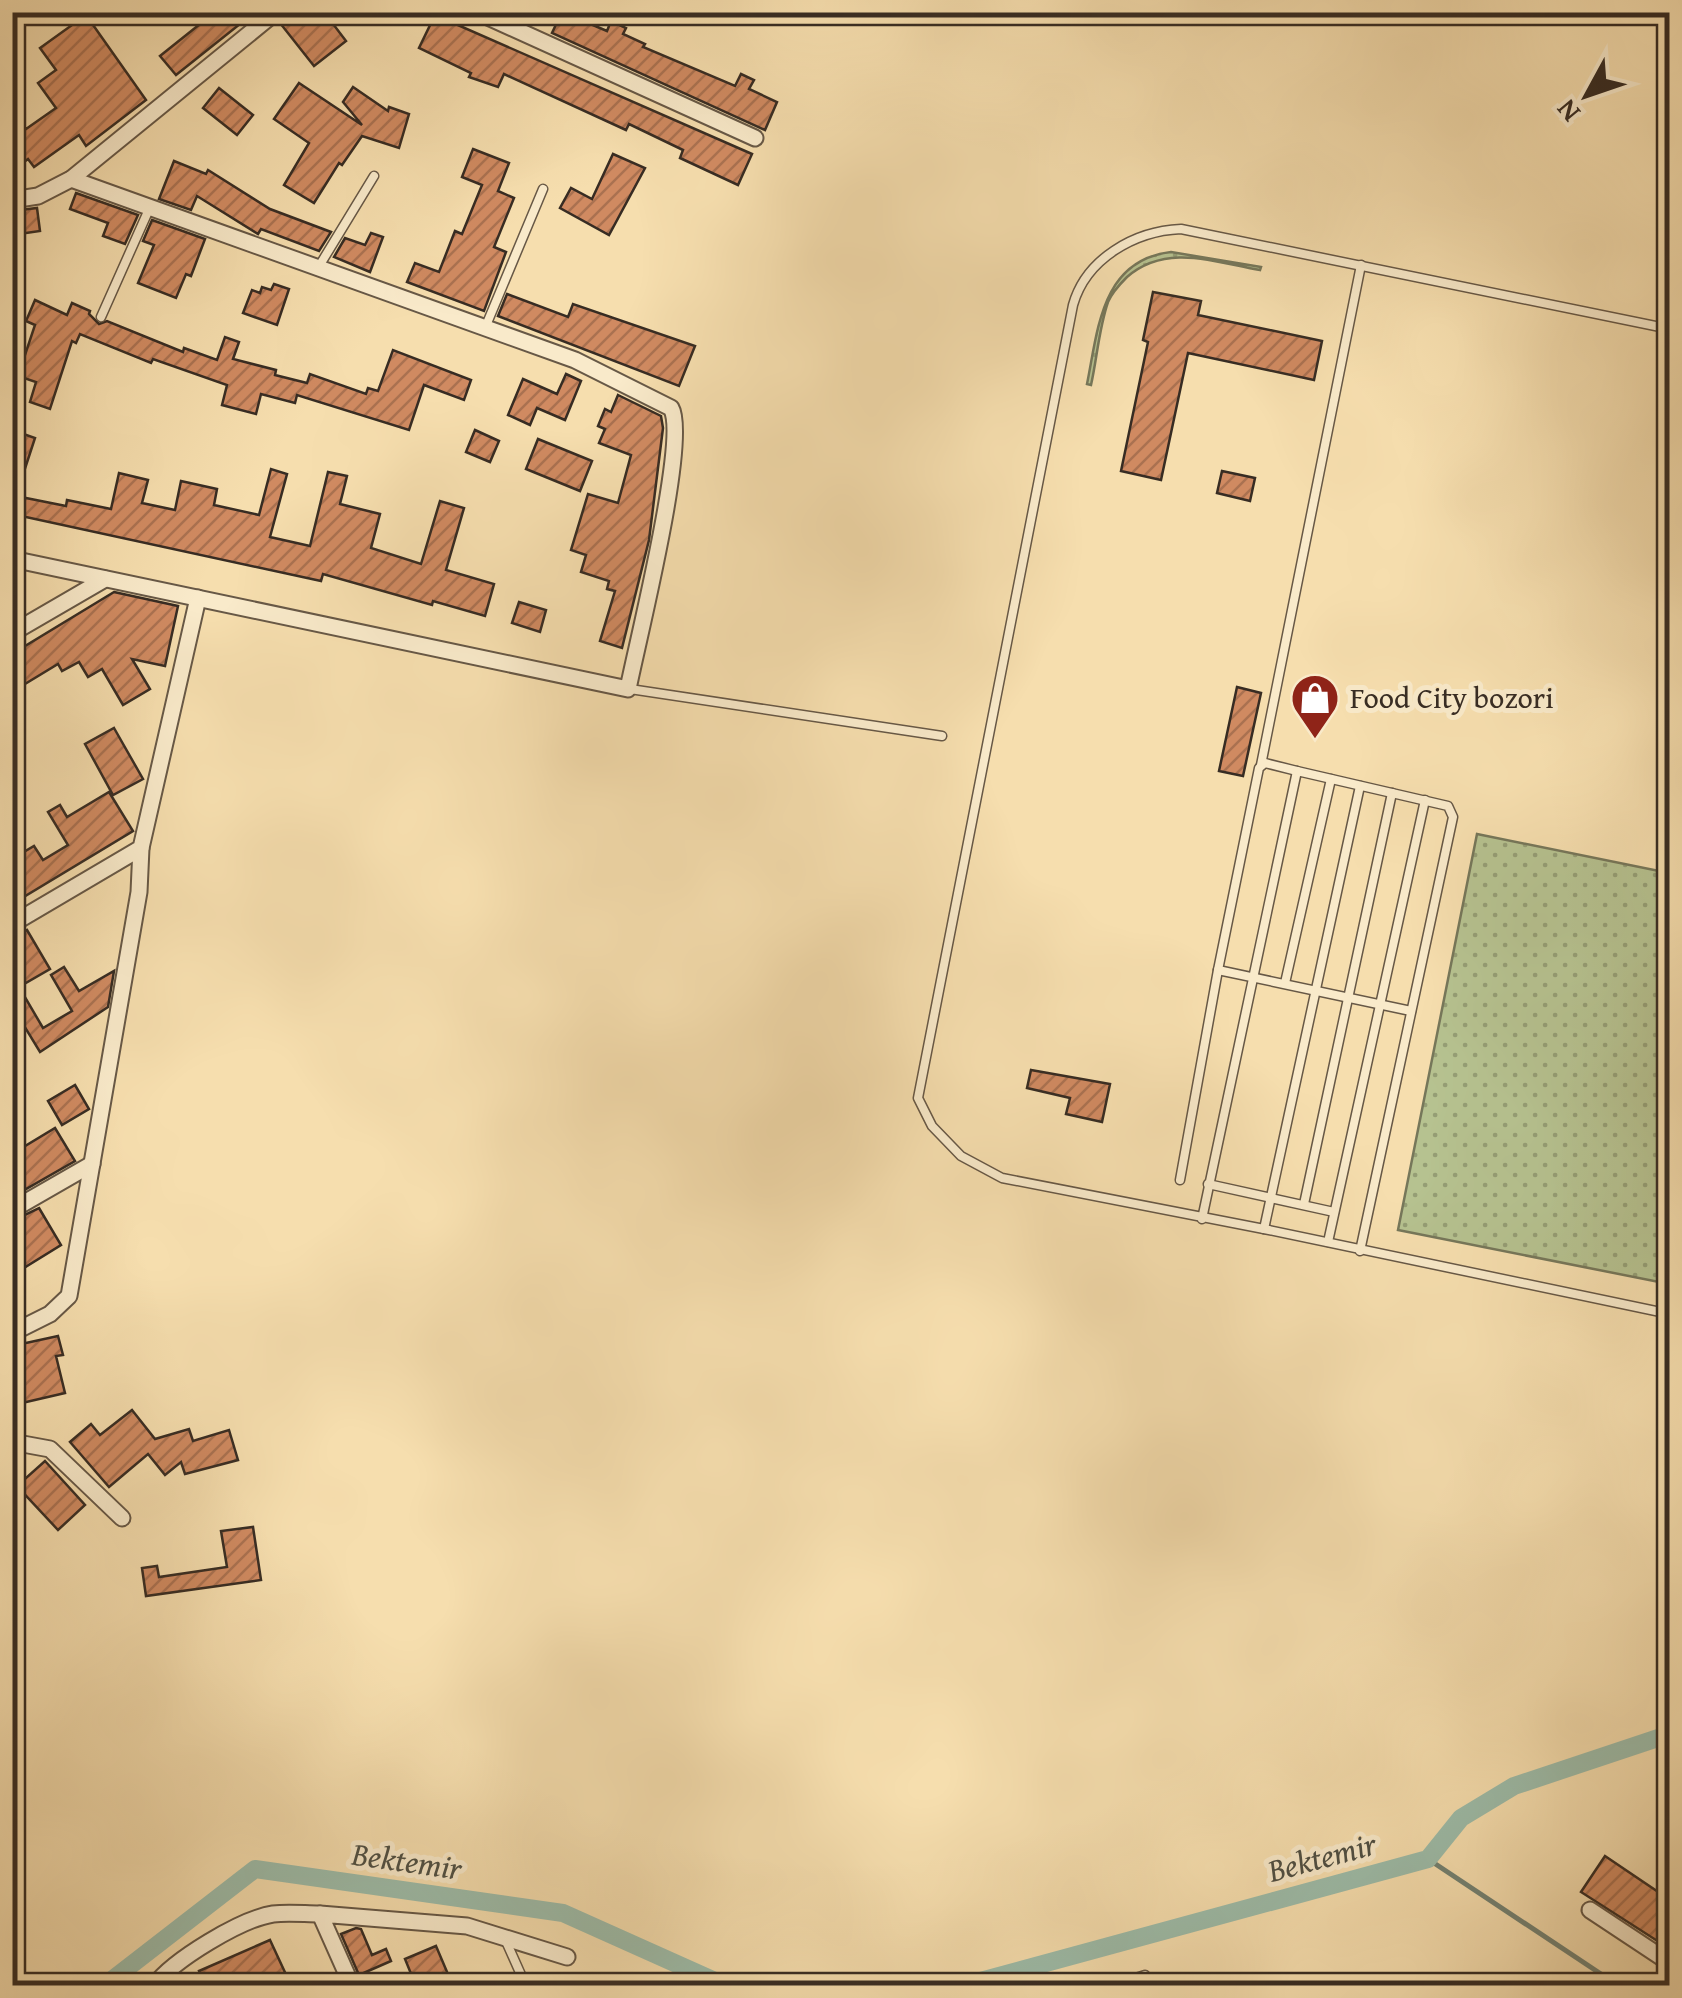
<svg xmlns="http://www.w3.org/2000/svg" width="1682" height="1998" font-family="'Gentium Book Plus',serif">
  <defs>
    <pattern id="grass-dots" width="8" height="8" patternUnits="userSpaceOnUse" patternTransform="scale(2.5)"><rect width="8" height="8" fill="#b6c290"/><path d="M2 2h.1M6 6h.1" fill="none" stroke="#959e75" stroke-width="1.8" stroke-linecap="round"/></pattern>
    <pattern id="building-hatch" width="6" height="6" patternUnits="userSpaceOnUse" patternTransform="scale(2.5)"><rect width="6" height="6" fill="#d08a61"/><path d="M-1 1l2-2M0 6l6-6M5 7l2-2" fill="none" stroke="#aa7150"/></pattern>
  </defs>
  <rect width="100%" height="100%" fill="#f6deae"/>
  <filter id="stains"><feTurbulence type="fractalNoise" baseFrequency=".002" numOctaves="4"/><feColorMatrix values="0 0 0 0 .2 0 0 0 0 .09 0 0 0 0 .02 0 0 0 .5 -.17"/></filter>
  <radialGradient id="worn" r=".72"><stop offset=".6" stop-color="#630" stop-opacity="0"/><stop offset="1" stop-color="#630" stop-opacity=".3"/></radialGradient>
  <g fill="url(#grass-dots)" stroke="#76775a" stroke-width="2.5">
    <path d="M1171 252 1261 267 1260 270C1214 262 1166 243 1127 277 1120 284 1112 292 1108 302 1099 328 1097 358 1091 385L1087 384C1098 330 1101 260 1171 252Z"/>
    <path d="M1477 834 1669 873V1284L1398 1230Z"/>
  </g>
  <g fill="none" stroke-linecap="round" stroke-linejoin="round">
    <path stroke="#748273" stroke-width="5" d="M1428 1859 1619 1986"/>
    <g stroke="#9dbca9" stroke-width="18">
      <path d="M104 1986 255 1869 563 1913 726 1986"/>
      <path d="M962 1986 1428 1859 1461 1818 1514 1786 1670 1734"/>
    </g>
  </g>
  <g fill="url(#building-hatch)" stroke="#372c23" stroke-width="2.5">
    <path d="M215 12H255L176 75 160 56Z"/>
    <path d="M287 12H324L346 41 314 66 280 23Z"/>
    <path d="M562 12 607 31 611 21 626 28 623 34 645 44 643 47 735 86 741 74 754 80 749 89 777 102 765 130 552 33Z"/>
    <path d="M86 15 146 100 86 146 79 135 34 167 28 159 12 171V109L26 129 56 108 38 83 56 70 40 48Z"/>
    <path d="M435 15 752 154 738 185 680 158 683 150 629 124 626 130 504 74 498 87 469 77 471 73 419 48Z"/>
    <path d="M299 83 362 125 343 102 353 87 388 111 389 107 409 114 399 148 362 136 342 165 339 163 314 203 284 185 309 143 274 119Z"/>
    <path d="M219 88 253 115 237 135 203 108Z"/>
    <path d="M473 149 509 163 498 191 514 198 494 247 506 252 484 311 407 282 415 263 439 272 455 231 462 234 482 185 462 177Z"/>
    <path d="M613 154 645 168 609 235 560 208 571 188 592 199Z"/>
    <path d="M174 161 206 174 208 170 270 209 331 232 319 251 261 229 258 234 197 196 191 210 159 199Z"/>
    <path d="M76 193 138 215 125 244 103 236 108 223 70 209Z"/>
    <path d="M37 208 40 231 12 235V211Z"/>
    <path d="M152 220 205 239 191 276 186 274 176 298 138 283 154 245 143 241Z"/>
    <path d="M371 233 383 237 370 272 334 257 345 238 365 245Z"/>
    <path d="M274 284 289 289 277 325 243 313 252 290 260 293 262 287 271 290Z"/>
    <path d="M1153 292 1201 301 1198 315 1322 341 1314 380 1188 353 1161 480 1121 471 1148 342 1143 340Z"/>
    <path d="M507 294 568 317 573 304 695 346 679 386 498 316Z"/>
    <path d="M35 300 67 315 72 303 90 311 89 314 99 324 107 321 183 352 184 348 217 360 225 337 239 342 233 359 276 370 275 375 307 383 310 374 366 394 368 388 378 391 393 350 471 380 464 400 424 385 409 430 297 395 295 403 261 394 256 414 222 405 227 385 153 359 151 363 80 334 76 343 72 341 50 409 30 402 36 382 18 376 35 325 26 321Z"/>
    <path d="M566 374 581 381 565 420 537 408 530 425 508 415 523 379 557 394Z"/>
    <path d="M618 395 661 416 663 428 649 540 622 648 600 641 615 591 607 589 609 581 581 572 586 555 571 550 588 494 618 503 631 455 599 443 605 429 598 426 605 409 611 412Z"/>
    <path d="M12 430 35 438 16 496 66 506 67 500 111 509 119 473 148 480 142 503 175 510 181 481 217 489 214 505 259 515 271 469 287 474 270 537 310 546 328 472 347 476 340 504 380 514 371 548 421 564 440 501 464 508 446 570 494 584 485 616 433 601 432 605 323 574 321 581 12 514Z"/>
    <path d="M475 430 499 441 490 462 466 452Z"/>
    <path d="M538 439 592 461 580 491 526 469Z"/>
    <path d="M1222 471 1255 478 1250 501 1217 493Z"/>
    <path d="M114 592 178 606 165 666 132 659 150 689 123 705 102 669 88 677 79 662 62 671 58 664 20 687 18 683 12 686V654Z"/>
    <path d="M519 602 546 610 540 632 512 623Z"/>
    <path d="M1237 687 1261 693 1243 776 1219 771Z"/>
    <path d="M114 728 143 779 113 795 85 744Z"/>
    <path d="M109 792 133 831 12 904V859L34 846 43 860 68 845 48 812 60 805 67 817Z"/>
    <path d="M27 930 50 969 19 987 43 1028 72 1011 51 975 64 967 79 991 114 971 108 1007 40 1052 12 1006V939Z"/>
    <path d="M1031 1070 1110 1084 1102 1122 1066 1114 1070 1098 1027 1088Z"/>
    <path d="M75 1085 89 1109 62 1125 48 1101Z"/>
    <path d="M55 1128 75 1161 12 1197V1154Z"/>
    <path d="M39 1208 61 1245 19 1271 12 1260V1221Z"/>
    <path d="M58 1336 63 1355 56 1356 65 1393 22 1403 12 1363V1346Z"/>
    <path d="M132 1410 155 1439 189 1429 193 1441 229 1430 238 1460 185 1474 181 1462 165 1475 148 1454 109 1487 70 1442 91 1424 100 1435Z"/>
    <path d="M45 1461 85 1505 58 1530 17 1486Z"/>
    <path d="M253 1527 261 1580 146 1596 142 1568 157 1566 159 1577 227 1567 221 1531Z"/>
    <path d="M1605 1856 1670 1900V1949L1581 1892Z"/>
    <path d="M356 1928 361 1929 372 1955 386 1949 391 1961 359 1975 341 1934Z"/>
    <path d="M270 1940 289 1981 279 1986H205L199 1971Z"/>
    <path d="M436 1946 453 1986H416L405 1959Z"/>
  </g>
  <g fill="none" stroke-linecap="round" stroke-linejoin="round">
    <g stroke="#675846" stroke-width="11">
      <g id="service">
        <path d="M318 268 374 176"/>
        <path d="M101 317 150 207"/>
        <path d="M485 328 543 189"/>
        <path d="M1670 329 1181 229C1134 231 1086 259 1073 305L918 1098 932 1126 961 1156 1002 1178 1264 1229 1670 1314"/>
        <path d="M630 689 942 736"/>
        <path d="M1261 765 1361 265"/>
        <path d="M1218 970 1411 1011"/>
        <path d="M1285 983 1331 779"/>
        <path d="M1180 1180 1218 970 1259 768 1265 763 1297 771"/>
        <path d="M1208 1184 1334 1212"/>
        <path d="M1304 1204 1392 793"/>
        <path d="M1202 1219 1297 771 1448 806 1453 817 1360 1251"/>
        <path d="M1264 1229 1360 786"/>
        <path d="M1328 1242 1425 800"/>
        <path d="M505 1939 526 1986"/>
        <path d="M1111 1986 1145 1975"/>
      </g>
    </g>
    <g stroke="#675846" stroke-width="19">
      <g id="minor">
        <path d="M477 12 755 138"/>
        <path d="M12 200 38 196 71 179 276 12"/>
        <path d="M12 559 628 689C637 643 689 438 671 408L575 360 71 179"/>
        <path d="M12 633 105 579"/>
        <path d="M12 924 141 848 198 598"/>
        <path d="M12 1210 92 1164"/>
        <path d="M12 1333 50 1314 69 1296 139 892 141 848"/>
        <path d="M12 1442 50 1449 122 1518"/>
        <path d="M1590 1910 1670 1963"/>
        <path d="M154 1986C173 1960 241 1919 273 1914 288 1912 305 1914 320 1914"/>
        <path d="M352 1986 320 1914 467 1926 567 1957"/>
      </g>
    </g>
    <use href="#service" stroke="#f9eaca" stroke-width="8"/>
    <use href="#minor" stroke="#f9eaca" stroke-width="15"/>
  </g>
  <defs>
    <g id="shop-pin" transform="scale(2.5)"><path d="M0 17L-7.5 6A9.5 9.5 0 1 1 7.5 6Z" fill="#8f2418" stroke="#f9eaca"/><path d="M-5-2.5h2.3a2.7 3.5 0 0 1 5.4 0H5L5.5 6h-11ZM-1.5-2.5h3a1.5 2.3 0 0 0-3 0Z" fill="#fff"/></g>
  </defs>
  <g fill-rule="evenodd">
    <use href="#shop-pin" x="1315" y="698"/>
  </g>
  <g text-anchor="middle" stroke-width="10" stroke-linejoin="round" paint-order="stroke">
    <g font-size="30" fill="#372c23" stroke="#f9eaca" text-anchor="start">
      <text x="1350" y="708">Food City bozori</text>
    </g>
    <g font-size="32" font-style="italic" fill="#505044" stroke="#f9eaca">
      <text transform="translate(1322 1857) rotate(-15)" y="11">Bektemir</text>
      <text transform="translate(407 1861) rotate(8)" y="11">Bektemir</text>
    </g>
  </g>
  <rect width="1682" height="1998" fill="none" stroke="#f6deae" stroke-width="50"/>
  <rect x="15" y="15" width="1652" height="1968" fill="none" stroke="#372c23" stroke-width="5"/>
  <rect x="25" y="25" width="1632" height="1948" fill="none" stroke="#372c23" stroke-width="2.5"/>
  <g transform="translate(1587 95) rotate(230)" stroke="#f9eaca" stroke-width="8" paint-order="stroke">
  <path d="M0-8L18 38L0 25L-18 38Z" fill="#372c23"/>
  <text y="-15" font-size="28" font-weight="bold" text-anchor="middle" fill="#372c23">N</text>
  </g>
  <rect width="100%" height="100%" filter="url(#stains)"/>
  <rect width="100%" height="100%" fill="url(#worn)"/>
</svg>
